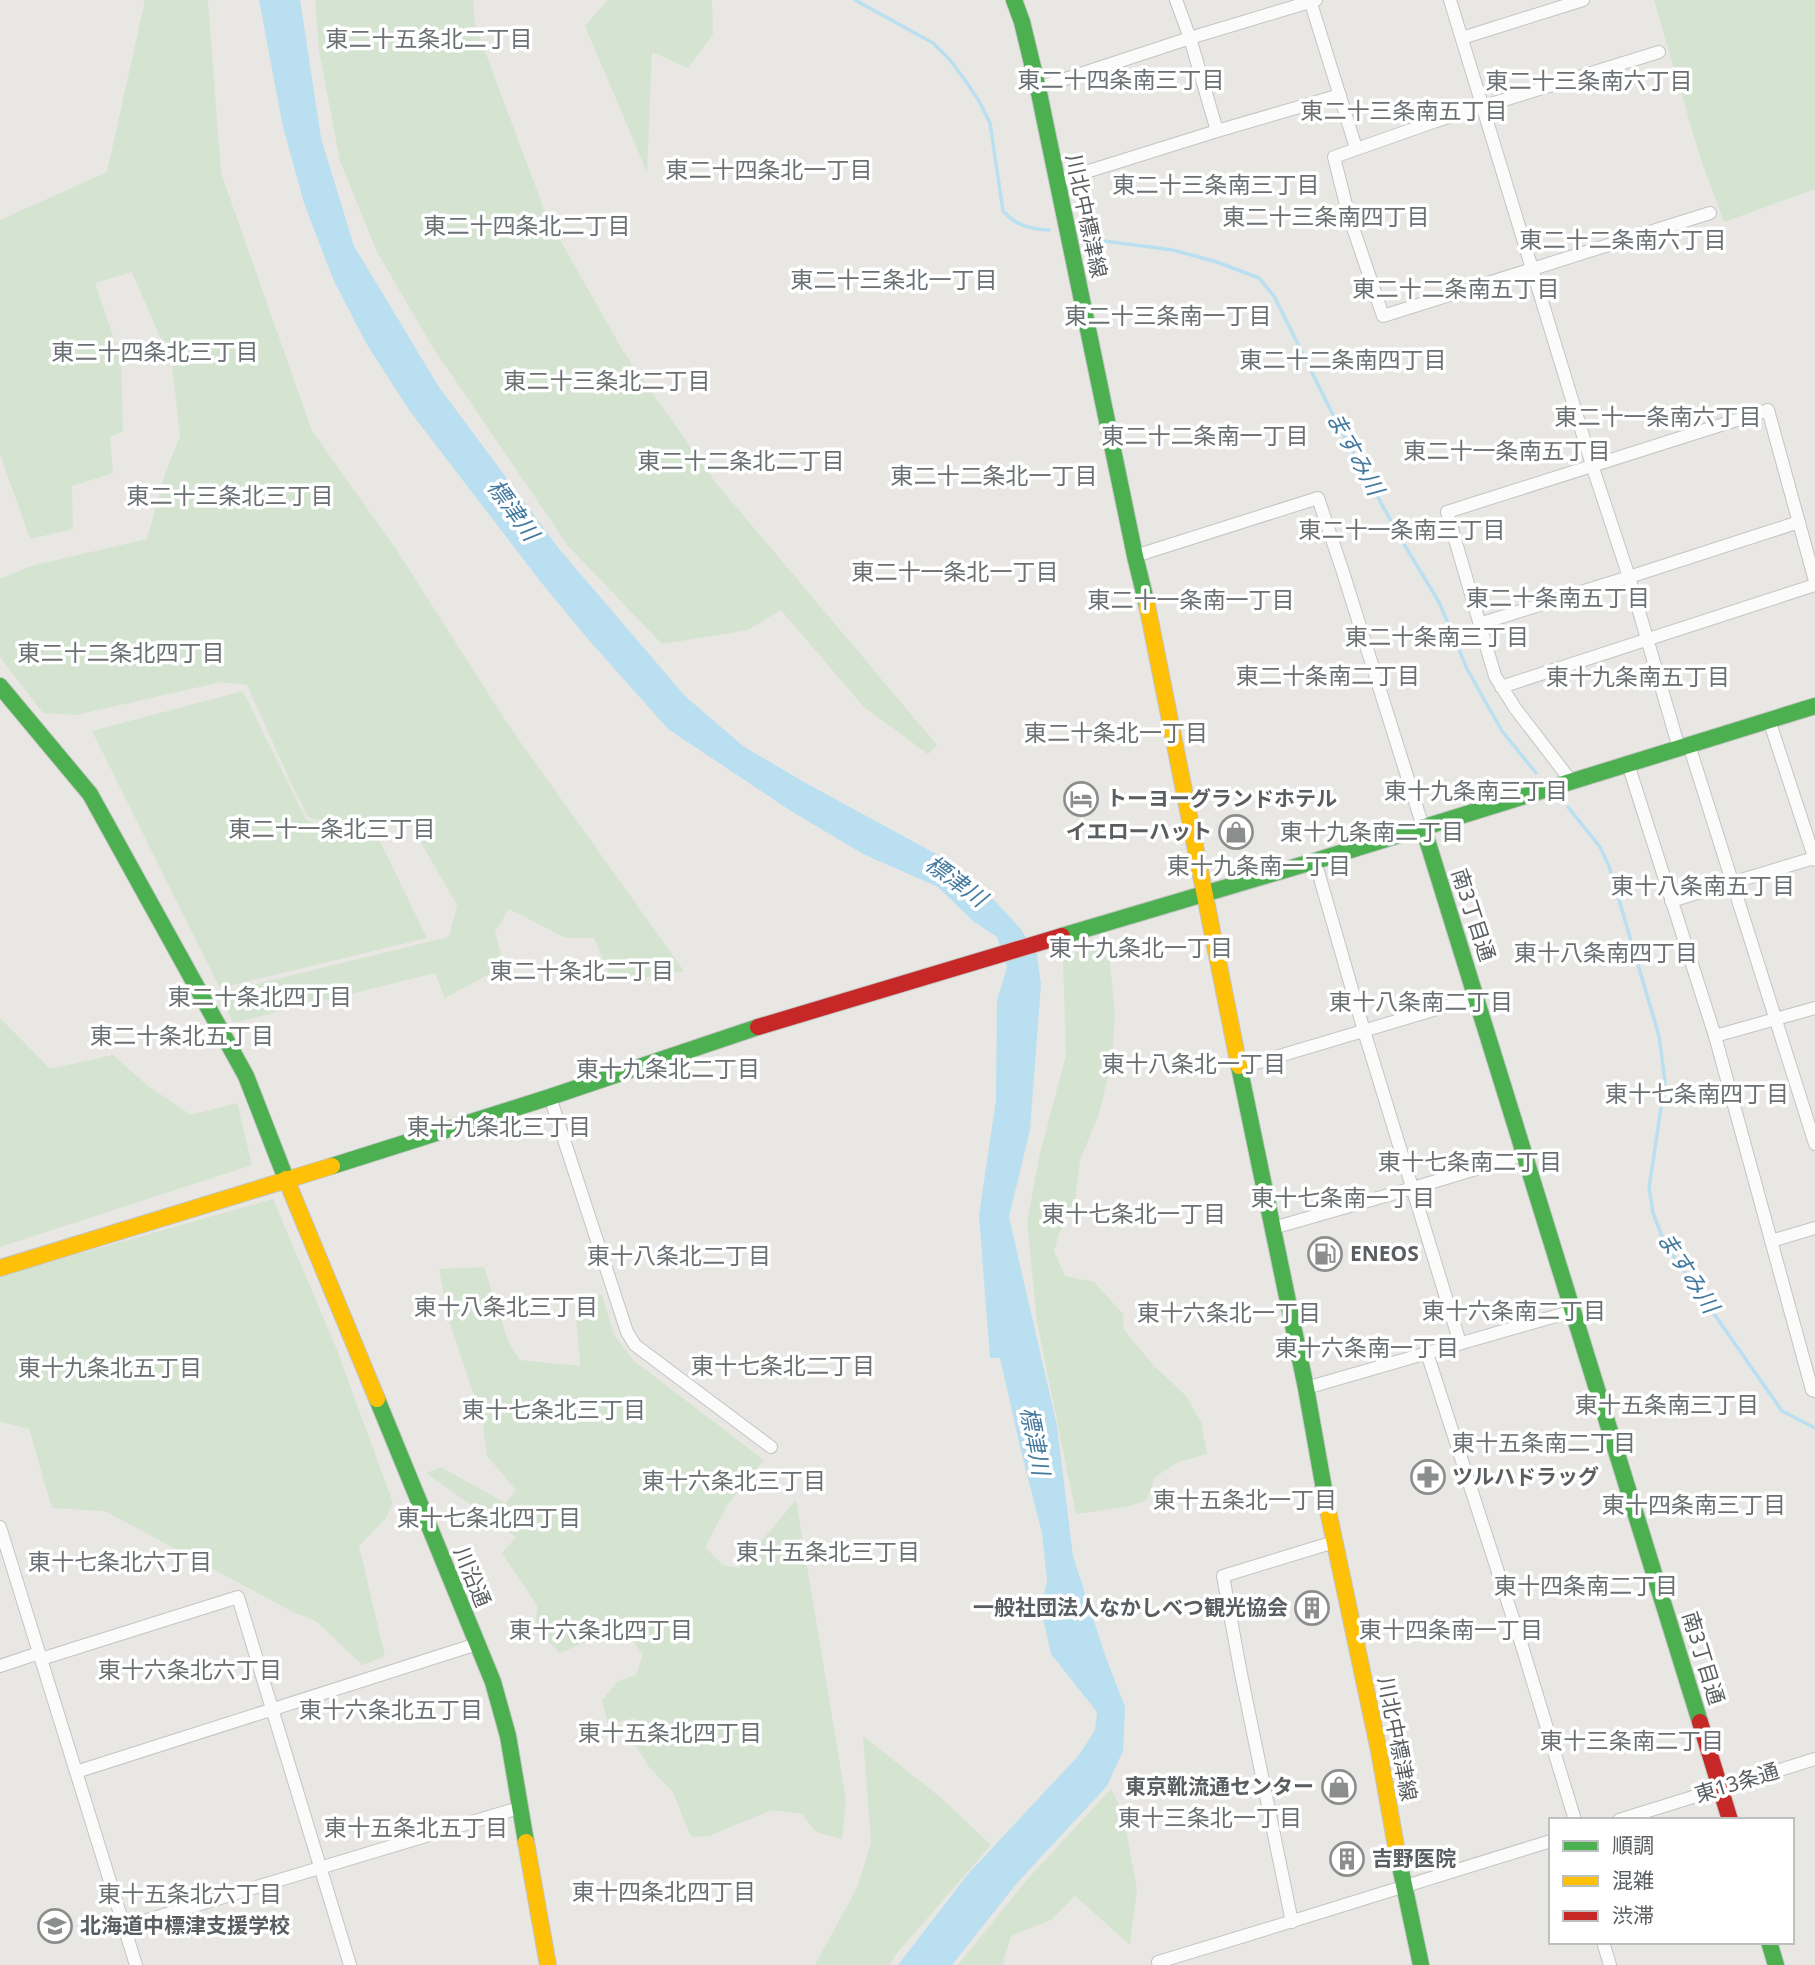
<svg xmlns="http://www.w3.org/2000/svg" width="1815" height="1965" font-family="'Noto Sans','Noto Sans JP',sans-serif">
  <rect width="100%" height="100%" fill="#e9e7e3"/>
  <g fill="#d4e4d0">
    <path d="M145 0H208L221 173 312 431 396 549 509 726 684 971 613 983 594 938H566L509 909 495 932 504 966 445 998 435 973 233 1023 219 993 449 937 457 905 408 820 359 830 308 817 292 785 247 685 221 682 76 715 43 713 0 657V579L31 566 147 539 165 474 180 436 172 365 132 272 95 283 121 359 123 431 110 437 113 473 72 486 73 529 30 539 0 454V220L107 172Z"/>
    <path d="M315 0H473L475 25 547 217 623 351 716 483 937 745 928 754 864 707 781 610 748 630 662 644 569 547 432 346 376 250 340 161 319 51Z"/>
    <path d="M608 0H712L713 34 688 68 652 52 647 172 585 26Z"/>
    <path d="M1654 0H1815V189L1724 222 1699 154Z"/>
    <path d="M243 691 306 820 355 837 376 833 427 938 220 988 92 731Z"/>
    <path d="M1108 941 1115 1015 1112 1058 1100 1111 1080 1160 1075 1201 1059 1234 1054 1251 1065 1276 1094 1282 1123 1314 1124 1330 1154 1366 1186 1396 1201 1422 1207 1454 1178 1462 1155 1477 1146 1501 1125 1507 1076 1514 1037 1322 1027 1222 1040 1153 1066 1056 1063 957Z"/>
    <path d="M0 1018 50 1069 113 1055 148 1086 191 1115 237 1103 252 1165 0 1247Z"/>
    <path d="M273 1199 337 1350 393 1503 386 1518 359 1546 385 1656 362 1665 316 1621 293 1612 105 1511 52 1508 29 1429 0 1422V1276Z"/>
    <path d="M484 1267 508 1341 520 1360 580 1366 576 1315 583 1297 602 1295 614 1335 634 1361 764 1460 728 1504 705 1547 723 1565 739 1568 796 1500 846 1801 842 1839 816 1832 802 1814 772 1810 709 1836 691 1837 673 1792 649 1767 629 1735 636 1718 608 1724 602 1700 618 1681 636 1675 643 1655 627 1633 581 1644 560 1653 536 1629 537 1605 502 1553 516 1537 426 1473 441 1467 505 1503 516 1490 487 1456 482 1419 449 1320 439 1269Z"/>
    <path d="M863 1736 941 1798 991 1845 897 1953 889 1965H815L858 1886 871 1843Z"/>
    <path d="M1111 1789 1123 1813 1137 1890 1130 1945 1075 1896 1051 1920 1011 1936 1003 1963 1005 1965H958L1025 1882Z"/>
  </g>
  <path fill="#badff1" d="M259 0H300L321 138 354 246 439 387 560 550 685 696 743 746 804 782 949 861 996 902 1020 928 1037 954 1041 984 1030 1130 1009 1217 1057 1426 1073 1556 1105 1655 1125 1707 1123 1751 1107 1786 1017 1883 952 1965H898L968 1874 1079 1755 1095 1730 1097 1712 1051 1654 1041 1609 1047 1580 1042 1533 1021 1451 1000 1358H990L979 1215 996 1100 997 1001 1007 967 997 937 973 921 938 887 863 854 791 811 668 729 588 639 540 581 409 410 366 343 333 279 304 203 283 127Z"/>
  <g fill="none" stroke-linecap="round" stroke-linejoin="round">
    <g stroke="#badff1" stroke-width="3.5">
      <path d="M855 0 933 43 950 60 965 80 979 101 990 123 1003 211C1015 225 1030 229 1049 230"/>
      <path d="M1096 240 1173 250 1217 262 1259 278 1274 296 1338 425 1402 541 1439 602 1467 669 1502 731 1536 773"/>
      <path d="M1568 807 1600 847 1609 866 1659 1036 1665 1081 1649 1188 1653 1213 1665 1244 1782 1411 1815 1428"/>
    </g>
    <g stroke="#c3c4c3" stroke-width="14">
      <g id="street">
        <path d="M1176 0 1190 38 1217 131"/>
        <path d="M1310 0 1356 148"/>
        <path d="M1450 0 1592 465 1629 577 1679 748"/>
        <path d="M1462 38 1583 0"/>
        <path d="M1659 52 1436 121 1334 157 1348 213 1383 316 1710 213"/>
        <path d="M1038 88 1190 38 1316 0"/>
        <path d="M1057 181 1217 131 1340 95"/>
        <path d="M1135 556 1318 498 1342 569 1423 827"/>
        <path d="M1479 624 1629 577 1799 522"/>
        <path d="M1501 687 1815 585"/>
        <path d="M1769 720 1815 860"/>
        <path d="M1689 745 1815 1144"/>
        <path d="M1628 764 1715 1036 1812 1390 1815 1391"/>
        <path d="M1571 781 1515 708 1495 676 1447 512 1768 410 1815 581"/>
        <path d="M1315 861 1364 1031 1460 1343"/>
        <path d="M1671 901 1814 858"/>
        <path d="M1715 1036 1815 1008"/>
        <path d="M1239 1068 1477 997"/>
        <path d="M550 1097 627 1332 635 1345 771 1447"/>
        <path d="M1273 1228 1413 1188 1526 1154"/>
        <path d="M1771 1241 1815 1228"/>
        <path d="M1427 1353 1522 1646 1575 1820"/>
        <path d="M1306 1388 1573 1311"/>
        <path d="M0 1527 136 1965"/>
        <path d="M41 1659 238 1597 350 1965"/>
        <path d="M0 1666 39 1653"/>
        <path d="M76 1772 477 1644"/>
        <path d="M1619 1820 1815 1759"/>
        <path d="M1292 1922 1241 1674 1223 1576 1334 1542"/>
        <path d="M124 1927 522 1807"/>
        <path d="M1603 1942 1610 1965"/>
        <path d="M1158 1962C1289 1923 1420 1881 1551 1841"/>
      </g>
    </g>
    <g stroke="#c4c5c4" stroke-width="18">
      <g id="fast">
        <path d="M1014 0 1022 22 1038 88 1135 556 1147 605"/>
        <path d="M0 686 90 794 246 1076 286 1179"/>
        <path d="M1423 827 1700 1722"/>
        <path d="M1062 936 1315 861 1815 706"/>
        <path d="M1239 1066 1306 1388 1327 1506"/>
        <path d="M332 1166 550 1097 758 1027"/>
        <path d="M377 1399 493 1682 508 1736 526 1842"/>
        <path d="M1397 1852 1421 1965"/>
        <path d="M1769 1942 1776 1965"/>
      </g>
    </g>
    <g stroke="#c4c5c4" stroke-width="18">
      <g id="slow">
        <path d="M1147 605 1239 1066"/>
        <path d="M286 1179 377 1399"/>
        <path d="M0 1268 332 1166"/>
        <path d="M1327 1506 1379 1751 1397 1852"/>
        <path d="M526 1842 548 1965"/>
      </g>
    </g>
    <g stroke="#c4c5c4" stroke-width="18">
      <g id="jam">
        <path d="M758 1027 1062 936"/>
        <path d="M1700 1722 1730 1820"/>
      </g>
    </g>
    <use href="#street" stroke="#fcfbfb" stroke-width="12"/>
    <use href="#fast" stroke="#4caf50" stroke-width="16"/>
    <use href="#slow" stroke="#ffc107" stroke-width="16"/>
    <use href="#jam" stroke="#c62828" stroke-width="16"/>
  </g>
  <defs>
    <g id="hotel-ring" transform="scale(1.75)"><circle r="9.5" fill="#fff" stroke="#8c8e8e" stroke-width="1.5"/><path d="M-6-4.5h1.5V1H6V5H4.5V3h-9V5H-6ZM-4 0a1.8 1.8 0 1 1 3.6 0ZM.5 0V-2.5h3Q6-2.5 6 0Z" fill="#8c8e8e"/></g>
    <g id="shop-ring" transform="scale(1.75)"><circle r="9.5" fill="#fff" stroke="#8c8e8e" stroke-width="1.5"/><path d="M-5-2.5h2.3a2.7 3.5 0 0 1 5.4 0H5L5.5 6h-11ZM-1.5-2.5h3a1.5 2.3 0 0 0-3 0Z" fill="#8c8e8e"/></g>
    <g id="fuel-ring" transform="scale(1.75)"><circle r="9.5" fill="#fff" stroke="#8c8e8e" stroke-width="1.5"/><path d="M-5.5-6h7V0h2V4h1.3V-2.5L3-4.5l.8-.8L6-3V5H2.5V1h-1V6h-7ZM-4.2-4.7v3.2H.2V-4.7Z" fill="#8c8e8e"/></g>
    <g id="pharmacy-ring" transform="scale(1.75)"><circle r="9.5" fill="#fff" stroke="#8c8e8e" stroke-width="1.5"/><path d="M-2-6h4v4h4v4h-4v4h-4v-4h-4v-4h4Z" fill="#8c8e8e"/></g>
    <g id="building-ring" transform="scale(1.75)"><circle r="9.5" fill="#fff" stroke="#8c8e8e" stroke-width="1.5"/><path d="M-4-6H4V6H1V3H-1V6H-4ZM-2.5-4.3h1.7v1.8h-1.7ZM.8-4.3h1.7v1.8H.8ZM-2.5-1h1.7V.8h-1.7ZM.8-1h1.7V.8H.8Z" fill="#8c8e8e"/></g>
    <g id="school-ring" transform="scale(1.75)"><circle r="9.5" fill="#fff" stroke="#8c8e8e" stroke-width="1.5"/><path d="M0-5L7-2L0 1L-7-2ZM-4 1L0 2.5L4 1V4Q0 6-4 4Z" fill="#8c8e8e"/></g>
  </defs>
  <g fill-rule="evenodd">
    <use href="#hotel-ring" x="1081" y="799"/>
    <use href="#shop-ring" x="1236" y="832"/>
    <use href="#fuel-ring" x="1325" y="1254"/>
    <use href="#pharmacy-ring" x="1428" y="1477"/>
    <use href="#building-ring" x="1312" y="1608"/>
    <use href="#shop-ring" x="1339" y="1787"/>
    <use href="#building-ring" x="1347" y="1859"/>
    <use href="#school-ring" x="55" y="1926"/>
  </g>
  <g text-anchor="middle" stroke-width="7" stroke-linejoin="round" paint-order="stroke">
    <g font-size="21" fill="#5a5e61" stroke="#fff">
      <text transform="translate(1086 216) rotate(78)" y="7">川北中標津線</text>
      <text transform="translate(1473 915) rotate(72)" y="7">南3丁目通</text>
      <text transform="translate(472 1577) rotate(68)" y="7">川沿通</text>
      <text transform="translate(1703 1658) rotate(73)" y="7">南3丁目通</text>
      <text transform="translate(1397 1739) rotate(79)" y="7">川北中標津線</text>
      <text transform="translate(1737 1783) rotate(-17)" y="7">東13条通</text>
    </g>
    <g font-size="21" font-weight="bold" fill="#5a5e61" stroke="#fff" text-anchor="start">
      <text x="1106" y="806">トーヨーグランドホテル</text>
      <text x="1212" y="839" text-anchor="end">イエローハット</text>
      <text x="1350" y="1261">ENEOS</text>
      <text x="1452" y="1484">ツルハドラッグ</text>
      <text x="1288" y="1615" text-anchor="end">一般社団法人なかしべつ観光協会</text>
      <text x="1314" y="1794" text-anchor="end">東京靴流通センター</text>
      <text x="1372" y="1866">吉野医院</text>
      <text x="80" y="1933">北海道中標津支援学校</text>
    </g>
    <g font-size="23" fill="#6b7073" stroke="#fff">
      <text x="429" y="47">東二十五条北二丁目</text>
      <text x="1121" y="88">東二十四条南三丁目</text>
      <text x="1589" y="89">東二十三条南六丁目</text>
      <text x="1404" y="119">東二十三条南五丁目</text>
      <text x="769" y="178">東二十四条北一丁目</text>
      <text x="1216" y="193">東二十三条南三丁目</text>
      <text x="1326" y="225">東二十三条南四丁目</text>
      <text x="527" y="234">東二十四条北二丁目</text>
      <text x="1623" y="248">東二十二条南六丁目</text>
      <text x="894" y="288">東二十三条北一丁目</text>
      <text x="1456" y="297">東二十二条南五丁目</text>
      <text x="1168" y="324">東二十三条南一丁目</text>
      <text x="155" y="360">東二十四条北三丁目</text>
      <text x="1343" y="368">東二十二条南四丁目</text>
      <text x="607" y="389">東二十三条北二丁目</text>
      <text x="1658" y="425">東二十一条南六丁目</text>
      <text x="1205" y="444">東二十二条南一丁目</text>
      <text x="1507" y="459">東二十一条南五丁目</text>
      <text x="741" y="469">東二十二条北二丁目</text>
      <text x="994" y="484">東二十二条北一丁目</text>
      <text x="230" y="504">東二十三条北三丁目</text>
      <text x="1402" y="538">東二十一条南三丁目</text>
      <text x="955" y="580">東二十一条北一丁目</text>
      <text x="1558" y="606">東二十条南五丁目</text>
      <text x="1191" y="608">東二十一条南一丁目</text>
      <text x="1437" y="645">東二十条南三丁目</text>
      <text x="121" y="661">東二十二条北四丁目</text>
      <text x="1328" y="684">東二十条南二丁目</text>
      <text x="1638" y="685">東十九条南五丁目</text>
      <text x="1116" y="741">東二十条北一丁目</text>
      <text x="1476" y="799">東十九条南三丁目</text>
      <text x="332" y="837">東二十一条北三丁目</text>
      <text x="1372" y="840">東十九条南二丁目</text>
      <text x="1259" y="874">東十九条南一丁目</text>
      <text x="1703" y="894">東十八条南五丁目</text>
      <text x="1141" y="956">東十九条北一丁目</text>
      <text x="1606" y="961">東十八条南四丁目</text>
      <text x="582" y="979">東二十条北二丁目</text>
      <text x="260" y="1005">東二十条北四丁目</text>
      <text x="1421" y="1010">東十八条南二丁目</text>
      <text x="182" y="1044">東二十条北五丁目</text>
      <text x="1194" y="1072">東十八条北一丁目</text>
      <text x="668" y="1077">東十九条北二丁目</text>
      <text x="1697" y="1102">東十七条南四丁目</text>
      <text x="499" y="1135">東十九条北三丁目</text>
      <text x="1470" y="1170">東十七条南二丁目</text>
      <text x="1343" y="1206">東十七条南一丁目</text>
      <text x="1134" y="1222">東十七条北一丁目</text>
      <text x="679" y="1264">東十八条北二丁目</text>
      <text x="506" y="1315">東十八条北三丁目</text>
      <text x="1514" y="1319">東十六条南二丁目</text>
      <text x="1229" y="1321">東十六条北一丁目</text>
      <text x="1367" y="1356">東十六条南一丁目</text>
      <text x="783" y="1374">東十七条北二丁目</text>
      <text x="110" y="1376">東十九条北五丁目</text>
      <text x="1667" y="1413">東十五条南三丁目</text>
      <text x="554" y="1418">東十七条北三丁目</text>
      <text x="1544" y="1451">東十五条南二丁目</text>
      <text x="734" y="1489">東十六条北三丁目</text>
      <text x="1245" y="1508">東十五条北一丁目</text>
      <text x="1694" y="1513">東十四条南三丁目</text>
      <text x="489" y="1526">東十七条北四丁目</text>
      <text x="828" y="1560">東十五条北三丁目</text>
      <text x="120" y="1570">東十七条北六丁目</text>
      <text x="1586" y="1594">東十四条南二丁目</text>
      <text x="601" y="1638">東十六条北四丁目</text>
      <text x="1451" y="1638">東十四条南一丁目</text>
      <text x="190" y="1678">東十六条北六丁目</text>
      <text x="391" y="1718">東十六条北五丁目</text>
      <text x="670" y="1741">東十五条北四丁目</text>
      <text x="1632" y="1749">東十三条南二丁目</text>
      <text x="1210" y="1826">東十三条北一丁目</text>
      <text x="416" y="1836">東十五条北五丁目</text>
      <text x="664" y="1900">東十四条北四丁目</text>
      <text x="190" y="1902">東十五条北六丁目</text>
    </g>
    <g font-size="23" font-style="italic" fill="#42799f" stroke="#fff">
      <text transform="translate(1355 453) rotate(61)" y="8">ますみ川</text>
      <text transform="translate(513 510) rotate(54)" y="8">標津川</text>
      <text transform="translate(956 881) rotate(36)" y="8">標津川</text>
      <text transform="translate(1688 1272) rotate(57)" y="8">ますみ川</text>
      <text transform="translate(1035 1441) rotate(79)" y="8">標津川</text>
    </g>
  </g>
  <rect x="1549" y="1818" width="245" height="126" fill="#ffffff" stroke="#bdbfc0" stroke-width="2"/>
  <rect x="1563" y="1841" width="35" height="10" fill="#4caf50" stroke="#bdbfc0" stroke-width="2"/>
  <text x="1612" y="1853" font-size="21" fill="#5a5e61">順調</text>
  <rect x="1563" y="1876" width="35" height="10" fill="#ffc107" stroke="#bdbfc0" stroke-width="2"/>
  <text x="1612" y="1888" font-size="21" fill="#5a5e61">混雑</text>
  <rect x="1563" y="1911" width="35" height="10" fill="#c62828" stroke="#bdbfc0" stroke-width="2"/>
  <text x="1612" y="1923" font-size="21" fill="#5a5e61">渋滞</text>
</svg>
